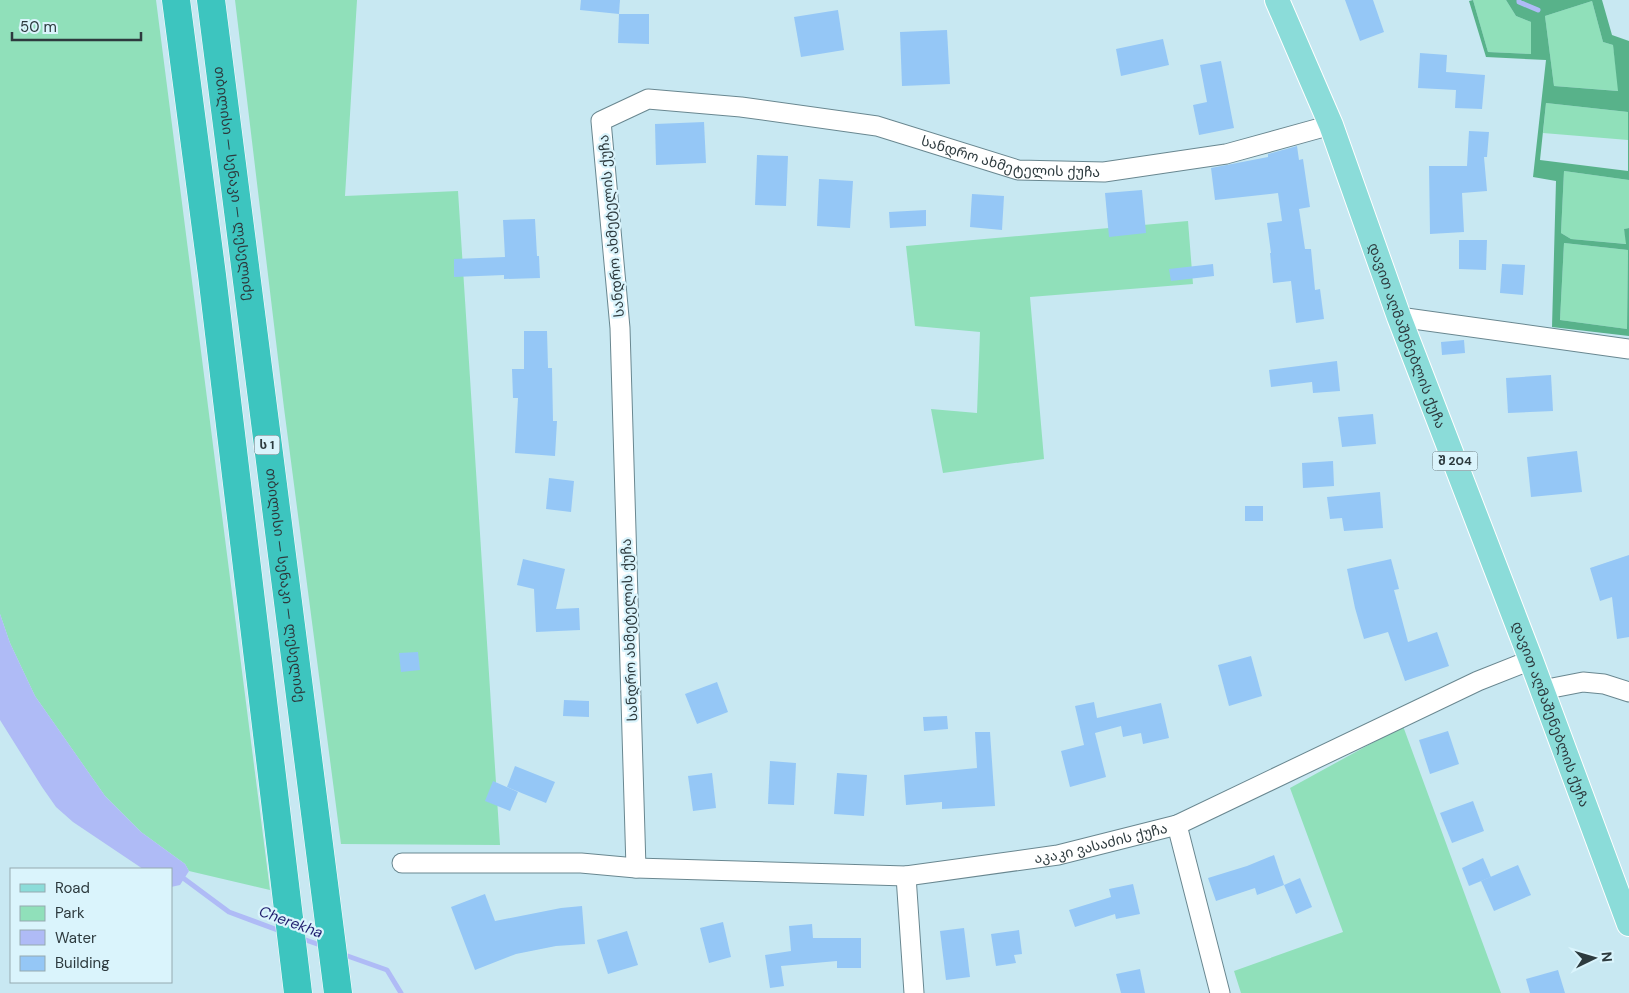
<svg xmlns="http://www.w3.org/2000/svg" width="1629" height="993" font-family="'DM Sans','Noto Sans Georgian',sans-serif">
  <rect width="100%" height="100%" fill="#c8e8f2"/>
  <g fill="#90e0ba">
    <path d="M0 0H156L270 890 189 871 185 864 141 832 105 796 35 696 10 643 0 614Z"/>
    <path d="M235 0H357L345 196 458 191 500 845 341 844 284 408Z"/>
    <path d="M1473 0H1506L1516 16 1531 22V54L1488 52Z"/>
    <path d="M1592 1 1603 42 1613 45 1619 91 1554 86 1545 16Z"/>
    <path d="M1546 103 1628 112V140L1543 133Z"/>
    <path d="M1564 171 1629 180V228L1624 229 1627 244 1571 239 1561 233Z"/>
    <path d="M1188 221 1193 284 1030 297 1044 459 943 473 931 409 977 413 980 332 915 326 906 246Z"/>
    <path d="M1564 243 1628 250 1627 329 1560 320Z"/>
    <path d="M1403 726 1501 993H1241L1234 971 1343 932 1290 788Z"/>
  </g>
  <path fill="#58b28a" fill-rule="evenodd" d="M1473 0 1488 52 1531 54V22L1516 16 1506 0H1602L1612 35 1629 41V180L1564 171 1561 233 1571 239 1626 244 1624 229 1629 228V336L1552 327 1556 181 1533 177 1546 60 1486 57 1469 1ZM1592 1 1603 42 1613 45 1618 91 1554 86 1545 16ZM1546 103 1628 112V171L1540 160ZM1564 243 1628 250 1627 329 1560 320Z"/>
  <path fill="#afbbf6" d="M0 614 10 643 35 696 105 796 141 832 185 864 189 871 180 885 171 887V869H143L73 822 56 807 42 787 0 720Z"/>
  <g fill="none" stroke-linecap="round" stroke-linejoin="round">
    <g stroke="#afbbf6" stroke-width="5">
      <path d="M1519 0V2L1538 10"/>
      <path d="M171 869 229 912 283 932"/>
      <path d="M300 938 323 946"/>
      <path d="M342 954 387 970 401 993"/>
    </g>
  </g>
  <g fill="#95c7f6">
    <path d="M581 0H620L619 14 580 10Z"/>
    <path d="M1345 0H1373L1384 32 1360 41Z"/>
    <path d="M838 10 844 50 801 57 794 17Z"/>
    <path d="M619 14H649V44L618 43Z"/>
    <path d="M947 30 950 84 902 86 900 32Z"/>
    <path d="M1163 39 1169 65 1121 76 1116 49Z"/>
    <path d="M1420 53 1447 55 1446 72 1485 75 1482 109 1455 108 1456 90 1418 88Z"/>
    <path d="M1221 61 1234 128 1199 135 1193 105 1207 102 1200 65Z"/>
    <path d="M704 122 706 163 656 165 655 124Z"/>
    <path d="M1469 131 1489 132 1487 157H1484L1487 191 1462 193 1464 232 1430 234 1429 166H1467Z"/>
    <path d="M1297 146 1299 160 1303 159 1310 207 1299 209 1305 249H1311L1315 290 1320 289 1324 319 1296 323 1291 281 1273 283 1270 253H1271L1267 223 1282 221 1278 193 1215 200 1211 168 1268 157V154Z"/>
    <path d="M757 155 788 156 786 206 755 205Z"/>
    <path d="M819 179 853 181 850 228 817 226Z"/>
    <path d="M1142 190 1146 233 1109 237 1105 193Z"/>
    <path d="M972 194 1004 196 1002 230 970 227Z"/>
    <path d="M926 210V226L890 228 889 212Z"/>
    <path d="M535 219 537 256H539L540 278 504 279V275L454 277V259L505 257 503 220Z"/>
    <path d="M1459 240H1487L1486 270 1459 269Z"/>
    <path d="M1213 264 1214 276 1171 281 1169 269Z"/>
    <path d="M1502 264 1525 265 1523 295 1500 293Z"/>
    <path d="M524 331H547L548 368H552L553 421H557L555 456 515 453 518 398H513L512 369H524Z"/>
    <path d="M1464 340 1465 353 1442 355 1441 342Z"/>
    <path d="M1337 361 1340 391 1313 393 1312 382 1271 387 1269 370Z"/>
    <path d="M1551 375 1553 411 1508 413 1506 378Z"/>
    <path d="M1373 414 1376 444 1342 447 1338 417Z"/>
    <path d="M1577 451 1582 492 1531 497 1527 457Z"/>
    <path d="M1333 461 1334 486 1303 488 1302 463Z"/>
    <path d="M549 478 574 481 571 512 546 509Z"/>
    <path d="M1380 492 1383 528 1344 531 1342 518 1330 519 1327 497Z"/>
    <rect x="1245" y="506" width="18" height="15"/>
    <path d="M1629 555V637L1617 639 1612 597 1600 601 1590 568Z"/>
    <path d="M523 559 565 569 556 609 579 608 580 630 536 632 534 589 517 585Z"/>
    <path d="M1391 559 1399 589 1394 590 1408 642 1437 632 1449 666 1405 681 1388 632 1364 639 1355 608 1347 569Z"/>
    <path d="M418 652 420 670 401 672 399 653Z"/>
    <path d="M1251 656 1262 696 1229 706 1218 665Z"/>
    <path d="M717 682 728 712 697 724 685 694Z"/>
    <path d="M564 700 589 701V717L563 716Z"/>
    <path d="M1094 702 1097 718 1161 703 1169 738 1143 744 1141 733 1123 737 1121 726 1095 733 1106 777 1070 787 1061 751 1084 745 1075 706Z"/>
    <path d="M947 716 948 729 924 731 923 717Z"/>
    <path d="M1448 731 1459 764 1430 774 1419 740Z"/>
    <path d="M975 732H990L995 806 942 809V802L906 805 904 775 977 768Z"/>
    <path d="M770 761 796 763 794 805 768 804Z"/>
    <path d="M515 766 555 782 546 803 507 787Z"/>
    <path d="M712 773 716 808 693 811 688 776Z"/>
    <path d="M837 773 867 775 864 816 834 814Z"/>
    <path d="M493 781 518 792 510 811 485 801Z"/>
    <path d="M1473 801 1484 831 1452 843 1440 813Z"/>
    <path d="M1274 855 1284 885 1257 895 1255 888 1216 901 1208 878 1247 866Z"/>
    <path d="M1483 858 1491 877 1469 886 1462 868Z"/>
    <path d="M1518 865 1531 895 1494 911 1481 881Z"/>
    <path d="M1300 878 1312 907 1296 914 1284 885Z"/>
    <path d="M1133 884 1140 914 1116 919 1115 914 1075 927 1069 910 1111 897 1109 889Z"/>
    <path d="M485 894 495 921 561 908 582 906 585 944 556 946 516 954 475 970 451 907Z"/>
    <path d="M723 922 731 957 709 963 700 928Z"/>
    <path d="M812 924 813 938H861V968H837V961L781 966 784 986 770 988 765 955 791 951 789 926Z"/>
    <path d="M964 928 970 977 946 980 940 931Z"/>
    <path d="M1019 930 1022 954 1014 955 1016 963 996 966 991 934Z"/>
    <path d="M627 931 638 965 608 974 597 940Z"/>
    <path d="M1140 969 1145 993H1121L1116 974Z"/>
    <path d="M1558 970 1565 993H1530L1526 979Z"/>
  </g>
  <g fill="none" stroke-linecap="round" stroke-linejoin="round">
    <g stroke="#698790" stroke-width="21">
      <g id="minor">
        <path d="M1399 317 1629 349"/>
        <path d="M1542 690 1583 682 1604 684 1629 692"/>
        <path d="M1177 825 1220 993"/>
        <path id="s1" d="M402 863H581L636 868 906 876 1058 855 1177 825 1478 681 1531 660"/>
        <path id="s2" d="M636 868 620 328 601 121 648 99 741 107 877 126 1018 170 1104 172 1226 154 1331 125"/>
        <path d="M906 876 914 993"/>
      </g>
    </g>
    <g stroke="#fff" stroke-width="26">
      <g id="major">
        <path id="s3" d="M1277 0 1331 125 1399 317 1531 660 1629 924"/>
      </g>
    </g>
    <g stroke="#fff" stroke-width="29">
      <g id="highway">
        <path d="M176 0 212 275 298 993"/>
        <path id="s4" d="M211 0 338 993"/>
      </g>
    </g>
    <use href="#minor" stroke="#fff" stroke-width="19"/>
    <use href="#major" stroke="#8bdcd9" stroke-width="24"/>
    <use href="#highway" stroke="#3dc5bf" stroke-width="28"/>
  </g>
  <g text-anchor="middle" stroke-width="4.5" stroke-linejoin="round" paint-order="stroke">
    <g fill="#daf4fc" stroke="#617277" stroke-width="1">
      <rect x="254.5" y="435.5" width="25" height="19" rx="4"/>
      <rect x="1432.5" y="451.5" width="45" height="19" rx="4"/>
    </g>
    <g font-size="12" font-weight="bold" fill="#2d3a3e">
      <text x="267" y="449">ს 1</text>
      <text x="1455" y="465">შ 204</text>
    </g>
    <g font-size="14" fill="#2d3a3e" stroke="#daf4fc">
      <text dy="5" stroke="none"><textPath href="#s2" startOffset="1169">სანდრო ახმეტელის ქუჩა</textPath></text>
      <text dy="5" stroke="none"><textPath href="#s4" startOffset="185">თბილისი — სენაკი — ლესელიძე</textPath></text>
      <text transform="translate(611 226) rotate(-95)" y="5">სანდრო ახმეტელის ქუჩა</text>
      <text dy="5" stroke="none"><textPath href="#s3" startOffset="360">დავით აღმაშენებლის ქუჩა</textPath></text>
      <text dy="5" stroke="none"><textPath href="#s4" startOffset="590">თბილისი — სენაკი — ლესელიძე</textPath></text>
      <text transform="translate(629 630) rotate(-92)" y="5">სანდრო ახმეტელის ქუჩა</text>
      <text dy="5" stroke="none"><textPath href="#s3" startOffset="765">დავით აღმაშენებლის ქუჩა</textPath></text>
      <text dy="5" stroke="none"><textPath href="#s1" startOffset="702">აკაკი ვასაძის ქუჩა</textPath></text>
    </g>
    <g font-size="15" font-style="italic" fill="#1e1c6d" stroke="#daf4fc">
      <text transform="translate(291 922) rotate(20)" y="5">Cherekha</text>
    </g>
  </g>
  <rect x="10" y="868" width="162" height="115" fill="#daf4fc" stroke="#95aab0"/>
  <rect x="20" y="884" width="25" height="8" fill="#8bdcd9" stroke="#95aab0"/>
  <text x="55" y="893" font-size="15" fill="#2d3a3e">Road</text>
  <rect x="20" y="906" width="25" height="15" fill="#90e0ba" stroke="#95aab0"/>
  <text x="55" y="918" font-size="15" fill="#2d3a3e">Park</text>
  <rect x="20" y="930" width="25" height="15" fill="#afbbf6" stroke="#95aab0"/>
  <text x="55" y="943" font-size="15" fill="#2d3a3e">Water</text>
  <rect x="20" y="956" width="25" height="15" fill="#95c7f6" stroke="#95aab0"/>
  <text x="55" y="968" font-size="15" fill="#2d3a3e">Building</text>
  <g transform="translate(1594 958) rotate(85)" stroke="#daf4fc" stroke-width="4" paint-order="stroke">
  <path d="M0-4L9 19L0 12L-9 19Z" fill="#2d3a3e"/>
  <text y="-8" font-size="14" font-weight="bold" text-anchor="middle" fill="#2d3a3e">N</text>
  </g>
  <path d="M12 32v8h129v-8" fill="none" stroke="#2d3a3e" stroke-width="2.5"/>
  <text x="20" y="32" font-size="15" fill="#2d3a3e" stroke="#daf4fc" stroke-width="4" paint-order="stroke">50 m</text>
</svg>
